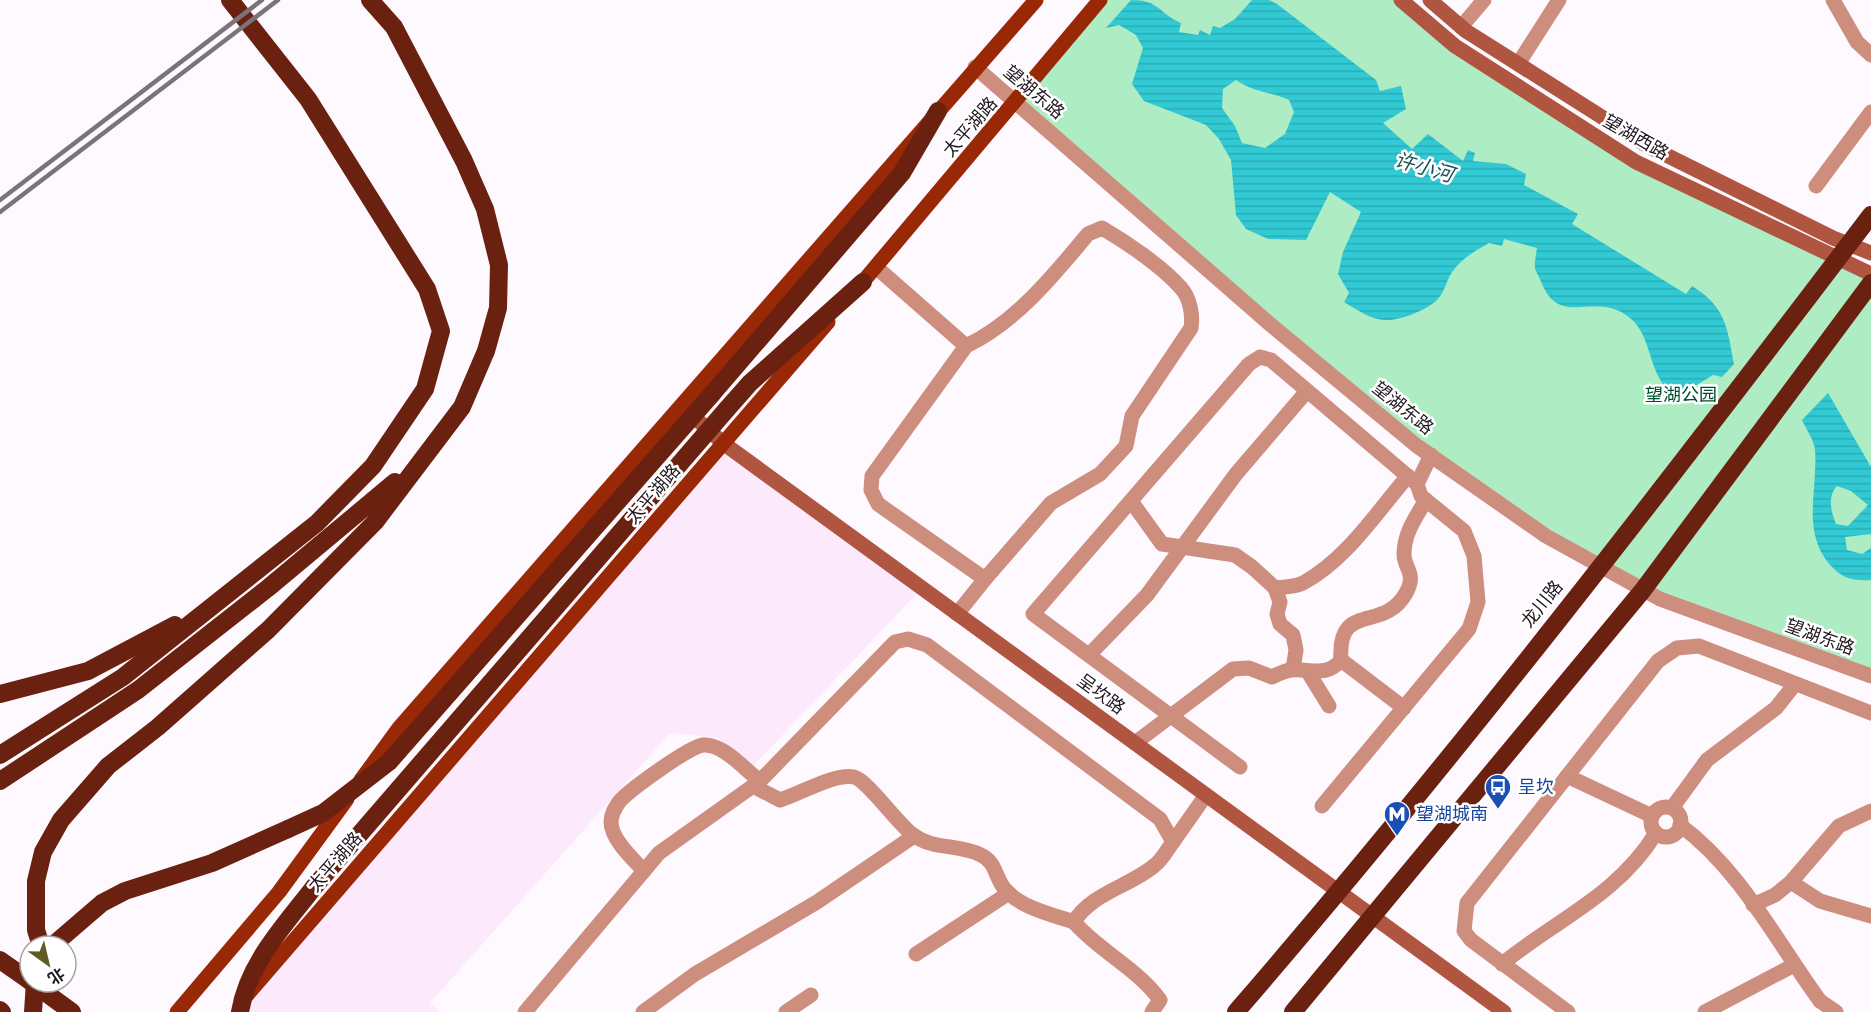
<svg xmlns="http://www.w3.org/2000/svg" width="1871" height="1012" font-family="Rubik,'Noto Sans SC',sans-serif">
  <defs>
    <pattern id="water-rules" width="6" height="5" patternUnits="userSpaceOnUse" patternTransform="scale(1.5)"><rect width="6" height="5" fill="#31c9d3"/><path d="M0 2.5h6" fill="none" stroke="#2bacb5"/></pattern>
  </defs>
  <rect width="100%" height="100%" fill="#fef9fe"/>
  <path fill="#fce9fb" d="M723 443 922 588 752 767 718 738 670 733 430 1003 440 1012H232Z"/>
  <path fill="#aeecc4" d="M1100 0H1401L1636 162 1871 274V676L1660 599 1417 446 1017 102Z"/>
  <g fill="url(#water-rules)" fill-rule="evenodd">
    <path d="M1131 0C1160 0 1158 13 1181 23L1179 32 1198 35 1200 30 1210 35 1213 26 1220 28 1235 19 1252 0H1269L1277 4 1376 80 1380 91 1401 86 1406 109 1383 123 1412 149 1428 134 1463 161 1468 150 1475 153 1473 161 1506 164 1526 174 1524 185 1578 214 1572 224 1686 294 1692 286C1726 307 1727 327 1734 364L1722 377 1713 375 1687 391 1674 395C1645 374 1655 334 1626 315 1594 293 1561 326 1543 286 1534 264 1533 274 1537 248L1504 239 1502 246 1489 243C1475 251 1462 258 1452 272 1446 281 1445 292 1437 300 1431 306 1420 311 1413 314 1381 326 1372 319 1344 302L1349 293 1338 274 1343 252 1361 212 1330 192 1306 240 1268 239 1246 229 1236 215 1231 160 1219 139 1206 125 1144 101 1132 84 1143 48 1136 35 1119 25 1106 28ZM1236 80C1255 93 1269 91 1289 100L1294 112 1285 134 1265 148 1242 143 1235 126 1222 108 1223 89Z"/>
    <path d="M1828 393 1871 467V534L1845 537 1847 550 1862 554 1871 548V580C1853 581 1843 579 1830 565 1801 531 1818 491 1815 450 1814 440 1806 429 1802 420ZM1837 486 1851 491 1868 505 1848 526 1836 524C1831 511 1827 497 1837 486Z"/>
  </g>
  <g fill="none" stroke-linecap="round" stroke-linejoin="round">
    <g stroke="#cd8e7d" stroke-width="15">
      <path d="M1833 0 1857 42 1871 55"/>
      <path d="M1461 27 1484 0"/>
      <path d="M1518 64 1559 0"/>
      <path d="M975 67 1271 325 1417 446 1546 536 1660 599 1871 676"/>
      <path d="M1816 186 1871 112"/>
      <path d="M876 267 966 346 872 476 871 490 878 504 985 579 1051 503 1100 474 1126 446 1132 416 1191 328C1193 315 1190 298 1181 288 1163 267 1126 242 1102 228L1088 234C1053 276 1016 322 966 346"/>
      <path d="M1131 501 1162 544 1235 555 1252 567 1275 588 1280 602 1277 614 1280 624 1293 635 1296 650 1293 669"/>
      <path d="M1275 588C1284 587 1295 587 1303 583 1346 560 1376 513 1408 476"/>
      <path d="M957 614 985 579"/>
      <path d="M1089 655 1147 595 1236 474 1307 391"/>
      <path d="M1341 660 1404 708"/>
      <path d="M1308 672 1329 706"/>
      <path d="M1135 743 1233 669 1249 668 1272 677C1278 674 1284 671 1291 670 1309 668 1327 678 1341 660 1337 600 1383 634 1406 593 1417 573 1404 569 1404 554 1404 533 1416 517 1426 500"/>
      <path d="M1240 767 1033 614 1249 364 1260 357 1271 360 1417 484"/>
      <path d="M1567 776 1652 816"/>
      <path d="M753 786 780 800C800 794 834 773 854 777 867 780 897 823 912 834 934 851 957 843 981 855 996 862 995 877 1004 888 1018 907 1053 915 1074 922"/>
      <path d="M1322 806 1469 629 1478 602 1474 556 1464 531 1421 496 1417 484 1431 455"/>
      <circle cx="1666" cy="822" r="15"/>
      <path d="M1672 808 1707 760 1776 708 1795 684"/>
      <path d="M1680 825C1740 869 1777 942 1820 1001L1836 1012"/>
      <path d="M1173 842 1206 795"/>
      <path d="M644 871C633 859 611 839 611 822 611 814 615 808 619 802 629 790 689 747 703 745 723 743 745 770 760 781"/>
      <path d="M1791 882 1820 901 1871 916"/>
      <path d="M1753 905 1775 895 1791 882 1839 826 1871 811"/>
      <path d="M916 954 1009 893"/>
      <path d="M1502 964C1557 919 1617 896 1656 833"/>
      <path d="M525 1012 659 853 760 781 895 642 908 639 927 645 1160 819 1173 842C1167 850 1162 860 1155 865 1131 886 1091 893 1074 922 1099 951 1138 969 1160 1000L1152 1012"/>
      <path d="M643 1012 695 974 817 902 914 836"/>
      <path d="M786 1012 811 995"/>
      <path d="M1568 1012 1471 940 1464 931 1467 903 1658 661 1677 648 1699 646 1871 713"/>
      <path d="M1705 1012 1794 965"/>
    </g>
    <g stroke="#b05640" stroke-width="15">
      <path d="M1401 0 1455 46 1636 162 1871 274"/>
      <path d="M1430 0 1466 31 1646 145 1833 238 1871 253"/>
      <path d="M684 408 723 443 1504 1012"/>
    </g>
    <g stroke="#992807" stroke-width="15">
      <path d="M856 290 1100 0"/>
      <path d="M361 780 399 728 1036 0"/>
      <path d="M246 996 828 322"/>
      <path d="M177 1012 279 892 347 799"/>
    </g>
    <g stroke="#6a210f" stroke-width="18">
      <path d="M712 394 902 173 938 111"/>
      <path d="M727 409 750 383 863 282"/>
      <path d="M0 694 88 671 175 625"/>
      <path d="M0 755 123 677 317 523 373 466 425 389 441 331 427 289 308 99 230 0"/>
      <path d="M0 781 138 690 268 588 395 482"/>
      <path d="M41 946 36 930V881L43 852 61 820 108 766 158 727 268 630 375 522 462 407 486 351 498 308 499 265 485 209 464 161 394 27 370 0"/>
      <path d="M52 946 102 903 125 891 212 863 288 829"/>
      <path d="M0 960 30 981"/>
      <path d="M31 982 72 1012"/>
      <path d="M0 1010 2 1012"/>
      <path d="M1236 1012C1458 755 1666 485 1871 215"/>
      <path d="M1293 1012 1643 590 1871 283"/>
    </g>
    <g stroke="#7b737b" stroke-width="4.5">
      <path d="M0 200 262 0"/>
      <path d="M0 212 278 0"/>
    </g>
    <g stroke="#6a210f" stroke-width="18">
      <path d="M288 829 323 813 389 762 712 394"/>
      <path d="M33 1012 35 982"/>
      <path d="M240 1012C248 963 285 925 314 887L727 409"/>
    </g>
  </g>
  <defs>
    <g id="bus-pin" transform="scale(1.35)"><path d="M0 17L-7.5 6A9.5 9.5 0 1 1 7.5 6Z" fill="#1a4fb4" stroke="#fff"/><path d="M-5-6H5V4H4V6H2V4H-2V6H-4V4H-5ZM-3.5-4V0h7V-4ZM-3.5 1.2v1.5H-2V1.2ZM2 1.2v1.5H3.5V1.2Z" fill="#fff"/></g>
    <g id="metro-pin" transform="scale(1.35)"><path d="M0 17L-7.5 6A9.5 9.5 0 1 1 7.5 6Z" fill="#1a4fb4" stroke="#fff"/><path d="M-5.5 5V-5H-3L0 0L3-5H5.5V5H3V-.5L0 4L-3-.5V5Z" fill="#fff"/></g>
  </defs>
  <g fill-rule="evenodd">
    <use href="#bus-pin" x="1498" y="787"/>
    <use href="#metro-pin" x="1397" y="814"/>
  </g>
  <g text-anchor="middle" stroke-width="5" stroke-linejoin="round" paint-order="stroke">
    <g font-size="18" fill="#1f161f" stroke="#fff">
      <text transform="translate(1034 92) rotate(40)" y="6">望湖东路</text>
      <text transform="translate(970 127) rotate(-49)" y="6">太平湖路</text>
      <text transform="translate(1636 137) rotate(30)" y="6">望湖西路</text>
      <text transform="translate(1403 408) rotate(39)" y="6">望湖东路</text>
      <text transform="translate(653 494) rotate(-49)" y="6">太平湖路</text>
      <text transform="translate(1542 604) rotate(-51)" y="6">龙川路</text>
      <text transform="translate(1820 637) rotate(20)" y="6">望湖东路</text>
      <text transform="translate(1101 694) rotate(36)" y="6">呈坎路</text>
      <text transform="translate(335 862) rotate(-49)" y="6">太平湖路</text>
    </g>
    <g font-size="18" fill="#004d2b" stroke="#fff">
      <text x="1681" y="401">望湖公园</text>
    </g>
    <g font-size="18" fill="#164399" stroke="#fff" text-anchor="start">
      <text x="1518" y="793">呈坎</text>
      <text x="1416" y="820">望湖城南</text>
    </g>
    <g font-size="20" font-style="italic" fill="#175357" stroke="#fff">
      <text transform="translate(1424 167) rotate(16)" y="7">许小河</text>
    </g>
  </g>
  <g transform="translate(48 964) rotate(146)"><circle r="28" fill="#ffffff" stroke="#a5a2a5" stroke-width="1.5"/>
  <path d="M0-4.5L10 22L0 15L-10 22Z" fill="#625a26"/>
  <text y="-9" font-size="16" font-weight="bold" text-anchor="middle" fill="#1f161f">北</text>
  </g>
</svg>
